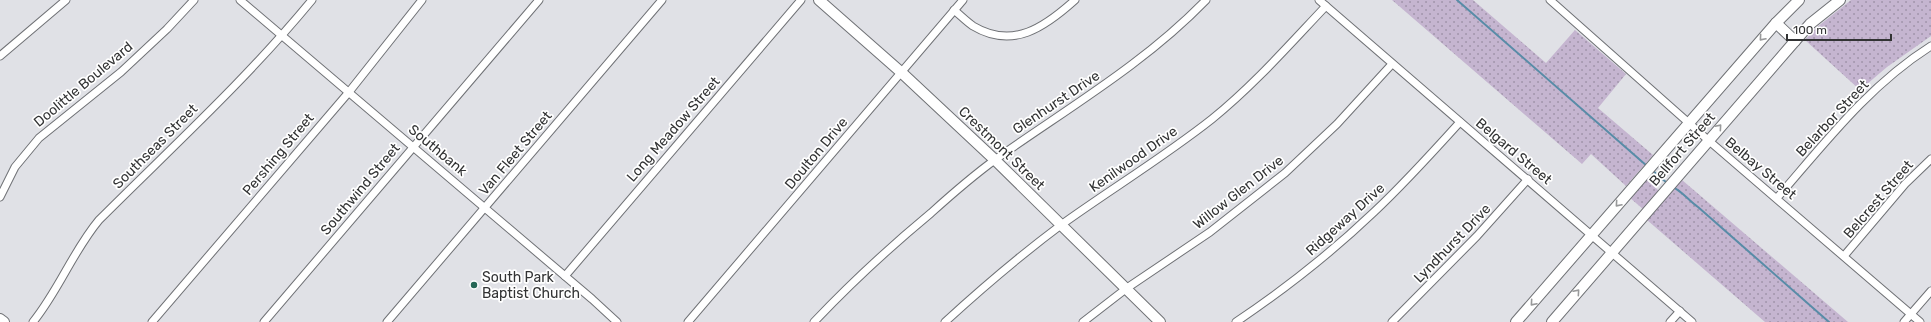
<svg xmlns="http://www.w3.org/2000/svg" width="1931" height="322" font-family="Rubik,sans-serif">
  <defs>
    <pattern id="grass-dots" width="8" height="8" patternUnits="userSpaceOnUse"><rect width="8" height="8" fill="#c5b5d0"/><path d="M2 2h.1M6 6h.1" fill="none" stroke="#a194aa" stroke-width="1.8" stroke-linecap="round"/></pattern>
  </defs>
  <rect width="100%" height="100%" fill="#e0e1e6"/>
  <g fill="url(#grass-dots)">
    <path d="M1392 0H1473L1546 63 1575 30 1626 74 1598 108 1653 155 1626 186 1591 154 1582 164Z"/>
    <path d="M1851 0H1931V36L1887 67 1860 90 1805 40 1816 28Z"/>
    <path d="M1645 178 1659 191 1644 210 1629 197Z"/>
    <path d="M1682 180 1848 322H1765L1647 220Z"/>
  </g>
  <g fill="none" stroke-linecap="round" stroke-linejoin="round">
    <g stroke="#588ca7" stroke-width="2">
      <path d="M1457 0 1647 166"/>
      <path d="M1652 170 1667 183"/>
      <path d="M1672 187C1680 189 1690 202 1698 207L1829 322"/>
    </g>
    <g stroke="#6f7175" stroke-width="9">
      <g id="street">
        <path d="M240 0 592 299 617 322"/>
        <path d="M1319 0 1692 322"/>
        <path d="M1550 0 1708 140 1920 322"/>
        <path d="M954 10C960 15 967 22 973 26 1013 50 1045 27 1075 0"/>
        <path d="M0 56 66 0"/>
        <path d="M0 197 15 167 39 138 121 72 167 29 194 0"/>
        <path d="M1777 198C1824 144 1869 85 1931 46"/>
        <path d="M1844 256 1905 184 1931 159"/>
        <path d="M565 276 801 0"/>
        <path d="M33 322C59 290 73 251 99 220 171 148 247 79 312 0"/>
        <path d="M152 322 349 92 422 0"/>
        <path d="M264 322 539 0"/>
        <path d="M387 322 662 0"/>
        <path d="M688 322 963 0"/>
        <path d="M814 322C851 283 890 247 931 213 952 194 974 175 996 159 1068 108 1144 64 1206 0"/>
        <path d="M945 322C982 288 1021 255 1061 225 1111 189 1164 157 1212 119 1254 85 1289 45 1326 6"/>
        <path d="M1083 322 1127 288 1210 232 1285 173 1337 124 1392 64"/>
        <path d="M1236 322C1285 289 1331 253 1374 212 1404 184 1432 153 1460 122"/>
        <path d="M1392 322 1477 236 1528 179"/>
        <path d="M1670 322 1680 311"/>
        <path d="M1904 322 1931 291"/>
      </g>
    </g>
    <g stroke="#6f7175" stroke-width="12">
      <g id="secondary">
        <path d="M819 0 902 73 995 160 1160 322"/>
        <path d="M1776 23 1795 41"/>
        <path d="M0 319 4 322"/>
        <path d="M1516 322 1776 23 1799 0"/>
        <path d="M1552 322 1795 41 1810 24 1840 0"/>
      </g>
    </g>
    <use href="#street" stroke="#fff" stroke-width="7"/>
    <use href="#secondary" stroke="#fff" stroke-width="10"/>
  </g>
  <defs><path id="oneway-chevron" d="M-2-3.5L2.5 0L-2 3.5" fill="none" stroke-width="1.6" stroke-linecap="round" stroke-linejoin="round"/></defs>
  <g stroke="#98999a">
    <use href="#oneway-chevron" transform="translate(1762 38) rotate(131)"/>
    <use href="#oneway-chevron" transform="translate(1719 127) rotate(-49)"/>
    <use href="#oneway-chevron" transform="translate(1618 204) rotate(131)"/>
    <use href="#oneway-chevron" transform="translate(1577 292) rotate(-49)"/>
    <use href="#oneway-chevron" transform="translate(1533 303) rotate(131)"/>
  </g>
  <circle fill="#266756" stroke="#fff" stroke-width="1.5" cx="474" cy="285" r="4"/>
  <g text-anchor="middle" stroke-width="3.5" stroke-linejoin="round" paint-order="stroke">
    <g font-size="14" fill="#323334" stroke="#fff">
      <text transform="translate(83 84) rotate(-40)" y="5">Doolittle Boulevard</text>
      <text transform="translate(1056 102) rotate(-34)" y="5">Glenhurst Drive</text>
      <text transform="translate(1832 118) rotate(-47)" y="5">Belarbor Street</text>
      <text transform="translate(673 129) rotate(-49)" y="5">Long Meadow Street</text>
      <text transform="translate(155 146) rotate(-45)" y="5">Southseas Street</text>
      <text transform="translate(1002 148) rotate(44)" y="5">Crestmont Street</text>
      <text transform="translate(1682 149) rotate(-49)" y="5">Bellfort Street</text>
      <text transform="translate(438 150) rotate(40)" y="5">Southbank</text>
      <text transform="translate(1514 151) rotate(40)" y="5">Belgard Street</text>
      <text transform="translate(515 153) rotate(-50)" y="5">Van Fleet Street</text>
      <text transform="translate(816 153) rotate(-50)" y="5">Doulton Drive</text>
      <text transform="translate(278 154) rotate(-50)" y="5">Pershing Street</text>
      <text transform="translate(1133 159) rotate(-35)" y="5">Kenilwood Drive</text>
      <text transform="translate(1761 168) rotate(40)" y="5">Belbay Street</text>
      <text transform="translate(360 189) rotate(-50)" y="5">Southwind Street</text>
      <text transform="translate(1238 192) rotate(-38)" y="5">Willow Glen Drive</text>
      <text transform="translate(1878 199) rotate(-49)" y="5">Belcrest Street</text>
      <text transform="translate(1345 219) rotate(-42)" y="5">Ridgeway Drive</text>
      <text transform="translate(1452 243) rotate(-46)" y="5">Lyndhurst Drive</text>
    </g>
    <g font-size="14" fill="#323334" stroke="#fff" text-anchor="start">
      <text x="482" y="282">South Park<tspan x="482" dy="16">Baptist Church</tspan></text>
    </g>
  </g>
  <path d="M1787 34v6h104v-6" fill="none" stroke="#323334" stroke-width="2"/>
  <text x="1793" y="34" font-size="12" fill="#323334" stroke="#ffffff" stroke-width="3" paint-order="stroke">100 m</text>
</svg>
